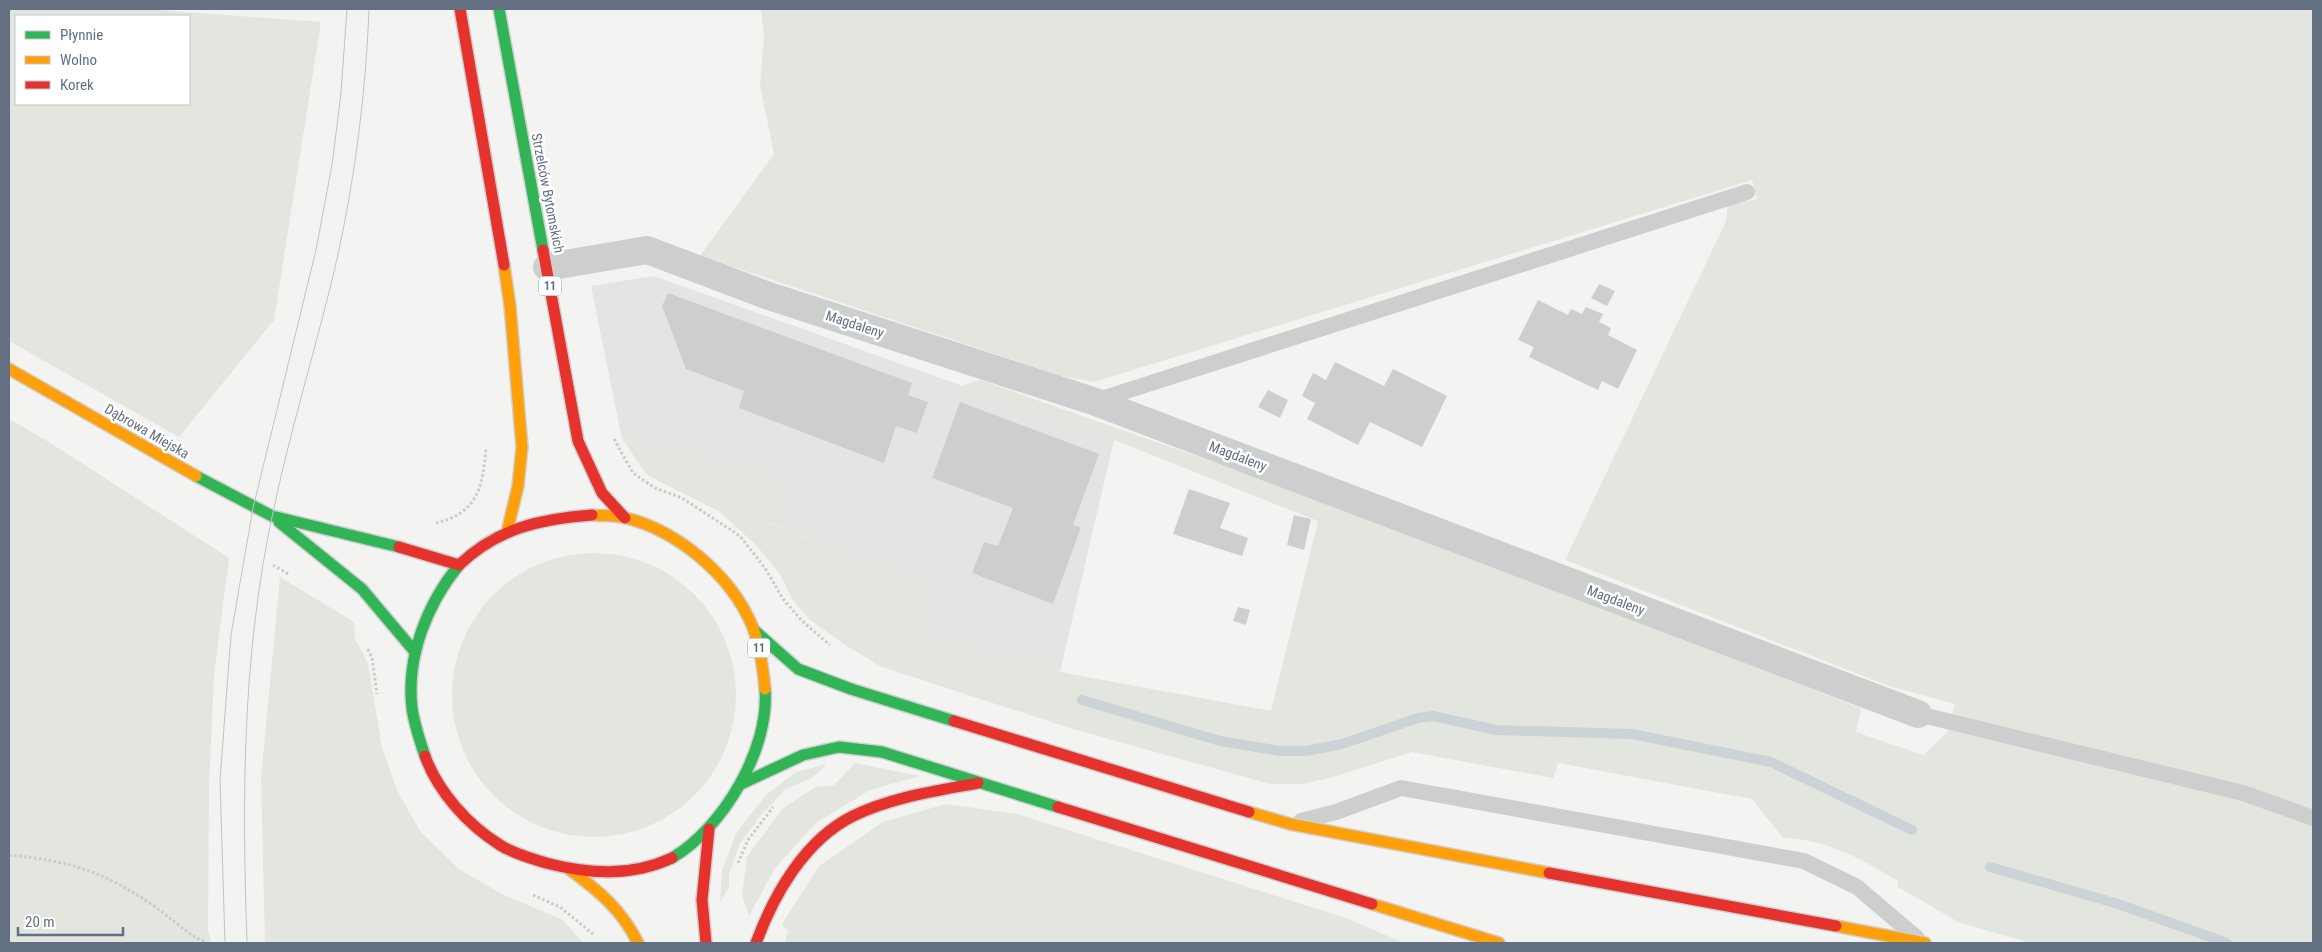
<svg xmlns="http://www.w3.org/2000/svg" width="2322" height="952" font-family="'Roboto Condensed',sans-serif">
  <rect width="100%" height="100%" fill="#f3f3f1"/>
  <path fill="#e3e5e3" d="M654 276 1114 440 1060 672 920 643 929 589 768 522 781 483 622 439 591 286Z"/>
  <g fill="#e2e6df" fill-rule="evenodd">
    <path d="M9 9H146L321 22 274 320 179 437 9 341ZM189 16V104H16V16Z"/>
    <path d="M761 9H2313V943H2031L1960 923 1898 887V881C1862 859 1826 839 1783 838L1752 799 1558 763 1553 778 1412 752 1333 777 1302 784H1270L1073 729 882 667 845 645 809 619 793 600 779 573 756 545 720 512 647 475 622 439 781 483 769 523 930 589 920 643 1060 672 1271 711 1318 521 1114 440 961 386 980 380 1364 515 1861 708 1856 732 1923 755 1947 733 1955 704 1889 686 1565 560 1726 221 1728 204 1757 199 1752 180 1094 382 1062 376 700 256 774 154 760 85 764 36Z"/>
    <path d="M9 419 52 444 229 558 214 675 209 788 208 929 211 943H9Z"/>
    <circle cx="594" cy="695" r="142"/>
    <path d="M280 577 354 622 355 639 368 663 382 748 397 790 420 831 460 870 502 894 563 920 583 943H265L261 778Z"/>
    <path d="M855 763 920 776 870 790 816 823 775 868 749 916 742 895 747 857 782 809 815 787 834 785Z"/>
    <path d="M827 764 812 778 786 789 762 814 740 843 729 874V886L720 903 722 871 736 833 766 795 796 772Z"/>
    <path d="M946 804 1017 814 1346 918 1404 943H785L788 931 782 924 819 866 883 822Z"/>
  </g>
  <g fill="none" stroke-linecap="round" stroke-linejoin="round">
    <g stroke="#ccd3d7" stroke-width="10">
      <path d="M1082 700 1220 741 1280 751H1306L1342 744 1418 718 1433 716 1496 730 1632 734 1771 762 1912 830"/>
      <path d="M1990 867 2118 904 2227 943"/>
    </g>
  </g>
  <g fill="#cdcece">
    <path d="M1599 284 1615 291 1607 306 1591 298Z"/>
    <path d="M668 293 912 383 908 395 928 402 917 433 896 426 884 463 739 408 744 391 686 369 662 306Z"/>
    <path d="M1538 300 1568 315 1571 309 1582 314 1586 307 1603 314 1599 322 1611 328 1608 335 1637 350 1618 389 1602 381 1598 390 1529 357 1534 347 1518 340Z"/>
    <path d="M1335 362 1384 386 1393 369 1447 396 1422 447 1370 422 1358 445 1307 419 1315 403 1302 396 1313 373 1326 380Z"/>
    <path d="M1268 390 1288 400 1280 418 1258 407Z"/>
    <path d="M960 402 1099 454 1073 525 1081 527 1053 604 972 573 984 542 998 546 1013 508 932 478Z"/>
    <path d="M1189 489 1230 503 1220 528 1248 538 1242 556 1173 534Z"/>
    <path d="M1294 515 1311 519 1304 550 1287 545Z"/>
    <path d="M1238 607 1250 610 1246 625 1233 621Z"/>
  </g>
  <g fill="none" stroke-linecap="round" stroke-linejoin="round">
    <g stroke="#ced0d0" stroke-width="14">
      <g id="fast">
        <path d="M499 9 543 250"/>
        <path d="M196 476 272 516 399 547"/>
        <path d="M279 522 362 589 415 652"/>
        <path d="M754 630 798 669 851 689 954 721"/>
        <path d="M425 756C420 741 414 724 412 708 406 657 427 604 459 565"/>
        <path d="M741 784 803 755 839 747 882 752 1058 807"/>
        <path d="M672 858C723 828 770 749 765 689"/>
      </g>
    </g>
    <g stroke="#ced0d0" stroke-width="14">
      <g id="slow">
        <path d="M504 265 510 306 522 447 518 486 507 532"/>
        <path d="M9 369 196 476"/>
        <path d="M592 515C603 516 615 515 626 518 678 531 729 574 751 623 760 644 763 667 765 689"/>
        <path d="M1249 812 1290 824 1549 873"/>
        <path d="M569 869C598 890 622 910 638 943"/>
        <path d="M1372 904 1499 943"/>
        <path d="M1836 926 1925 943"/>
      </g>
    </g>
    <g stroke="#ced0d0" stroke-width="14">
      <g id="jam">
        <path d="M460 9 504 265"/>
        <path d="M543 250 578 441 602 493 625 518"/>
        <path d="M399 547 459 565"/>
        <path d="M459 565C498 528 540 519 592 515"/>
        <path d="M954 721 1249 812"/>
        <path d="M425 756C438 792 468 825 500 845 514 854 530 858 546 863 589 874 631 877 672 858"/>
        <path d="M1058 807 1372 904"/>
        <path d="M1549 873 1836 926"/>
        <path d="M706 943 702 900 709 829"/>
        <path d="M756 943C774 894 805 840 853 816 892 797 936 791 978 783"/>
      </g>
    </g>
    <g stroke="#c9cacb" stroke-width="3" stroke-dasharray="2.5 2.5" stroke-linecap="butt">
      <path d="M614 439 633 473 655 488 682 498 740 536 765 568 783 599 802 621 830 645"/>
      <path d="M436 523C479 513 483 485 486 447"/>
      <path d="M273 565 290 575"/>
      <path d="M368 649 372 658 377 694"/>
      <path d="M9 855C70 861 103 871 154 906 172 918 187 935 207 943"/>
      <path d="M738 863 748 840 773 807"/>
      <path d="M533 895 560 907 593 934"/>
    </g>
    <g stroke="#cdcece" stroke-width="16">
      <path d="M1095 401 1747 192"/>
      <path d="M1918 714 2243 793 2313 818"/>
      <path d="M1301 821 1336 812 1401 788 1804 861 1857 887 1917 938"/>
    </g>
    <path stroke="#cdcece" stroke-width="28" d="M547 267 647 250 766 295 1093 401 1918 714"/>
    <use href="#fast" stroke="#30b455" stroke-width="11"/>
    <use href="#slow" stroke="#ff9f0a" stroke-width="11"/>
    <use href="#jam" stroke="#e5322d" stroke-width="11"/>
    <g stroke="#c2c3c3" stroke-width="1">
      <path d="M225 943 220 780 231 635 253 508 316 250 332 165 341 93 347 9"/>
      <path d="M247 943C242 800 242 658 272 517 290 430 317 345 337 259 355 178 366 92 369 9"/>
    </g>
  </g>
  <g text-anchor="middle" stroke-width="5" stroke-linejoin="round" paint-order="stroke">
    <g fill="#fff" stroke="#919ba8" stroke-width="1">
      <rect x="539" y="276.5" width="22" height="19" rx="4"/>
      <rect x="748" y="638.5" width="22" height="19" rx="4"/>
    </g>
    <g font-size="12" font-weight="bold" fill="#627082">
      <text x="550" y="290">11</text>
      <text x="759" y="652">11</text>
    </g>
    <g font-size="14" fill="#627082" stroke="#fff">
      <text transform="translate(548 193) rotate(79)" y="5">Strzelców Bytomskich</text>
      <text transform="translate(855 324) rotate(18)" y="5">Magdaleny</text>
      <text transform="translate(147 431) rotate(30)" y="5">Dąbrowa Miejska</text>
      <text transform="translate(1238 456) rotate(21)" y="5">Magdaleny</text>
      <text transform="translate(1616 600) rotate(21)" y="5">Magdaleny</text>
    </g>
  </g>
  <rect width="2322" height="952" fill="none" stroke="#627082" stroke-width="20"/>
  <rect x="15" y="15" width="175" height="90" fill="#ffffff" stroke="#c0c6cd"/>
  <rect x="25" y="31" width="25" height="8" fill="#30b455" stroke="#c0c6cd"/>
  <text x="60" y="40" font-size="15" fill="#627082">Płynnie</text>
  <rect x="25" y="56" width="25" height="8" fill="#ff9f0a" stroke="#c0c6cd"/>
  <text x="60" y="65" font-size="15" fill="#627082">Wolno</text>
  <rect x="25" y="81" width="25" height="8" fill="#e5322d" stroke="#c0c6cd"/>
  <text x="60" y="90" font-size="15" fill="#627082">Korek</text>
  <path d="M18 927v8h105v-8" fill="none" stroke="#627082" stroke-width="2.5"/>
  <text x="25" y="927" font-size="15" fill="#627082" stroke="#ffffff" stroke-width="4" paint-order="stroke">20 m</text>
</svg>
